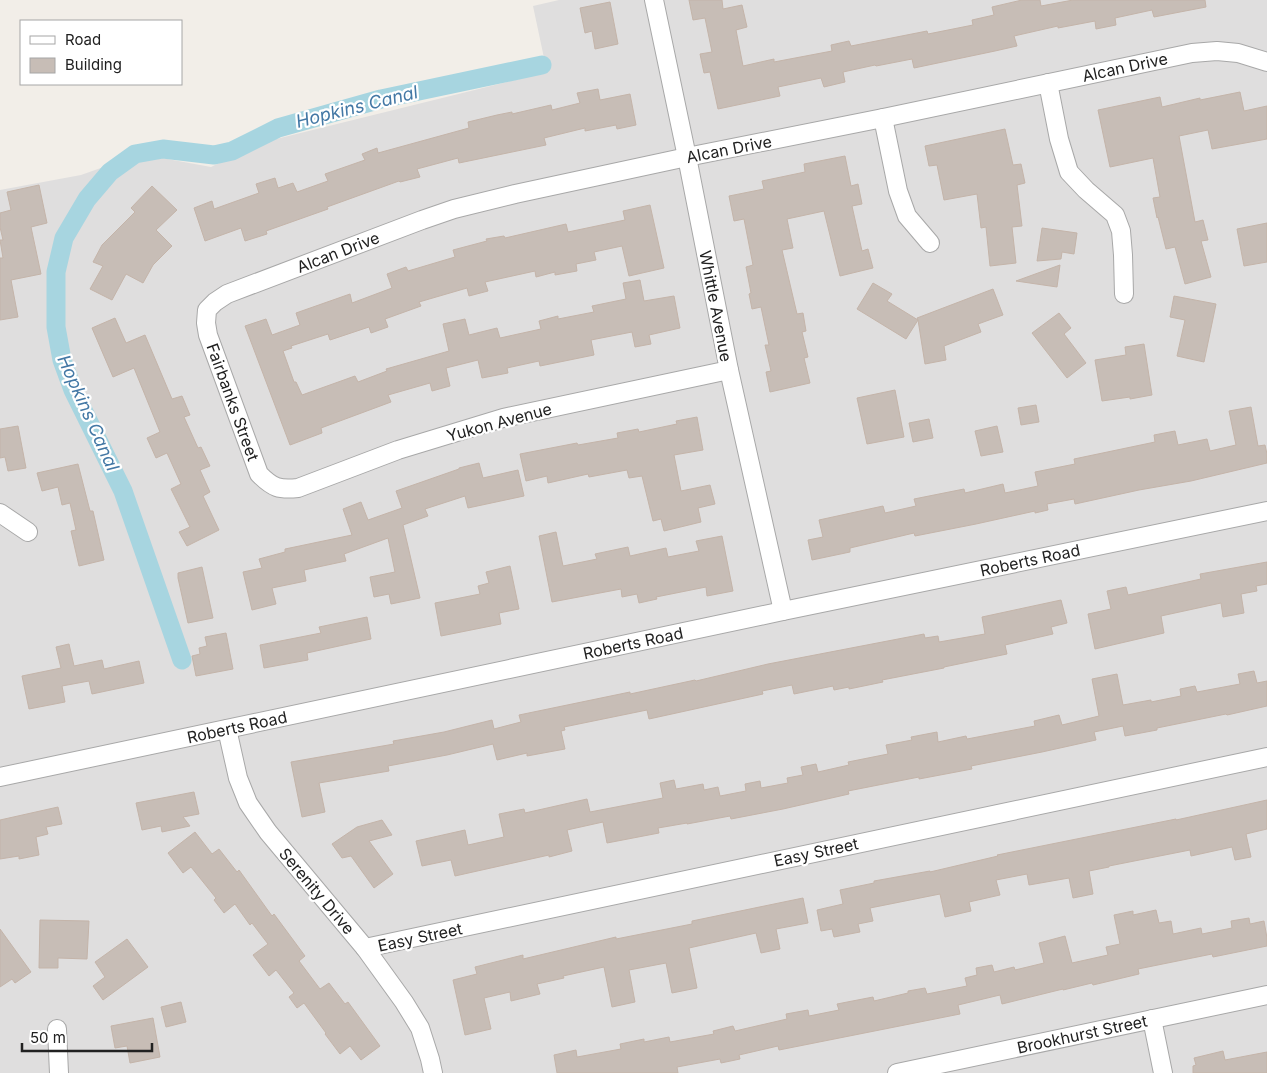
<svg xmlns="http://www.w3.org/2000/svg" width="1267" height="1073" font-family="Inter,sans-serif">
  <rect width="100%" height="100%" fill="#f2eee8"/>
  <path fill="#dfdede" d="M559 0H1267V1073H0V190L81 175 140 154 211 167 260 143 547 72 533 6Z"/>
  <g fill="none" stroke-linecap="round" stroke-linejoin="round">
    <path stroke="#a7d5e0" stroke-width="19" d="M182 660 123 491 73 390 62 360 56 327V272L64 238 87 199 110 172 135 154 163 149 214 155 232 151 278 128 381 99 542 65"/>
  </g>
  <g fill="#c7bdb6" stroke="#c4b4a9">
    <path d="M689 0H722L723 9 742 5 747 27 736 30 743 66 774 59V62L832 51 831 45 849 41 851 46 927 31 928 34 973 25 972 20 994 15 992 7 1022 0H1040L1041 6 1073 0H1205L1206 7 1154 17 1152 10 1115 18 1116 25 1096 29 1095 21 1058 28V26L1014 36 1017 46 995 51 914 68 912 59 876 66 875 65 843 72 845 82 824 87 821 78 778 87 780 96 718 109 710 72 704 73 700 54 712 52 705 18 693 20Z"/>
    <path d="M610 2 618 44 595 49 592 31 585 33 580 8Z"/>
    <path d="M598 89 600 100 630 94 636 125 617 129 616 125 585 131V128L544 138 546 145 459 163 458 158 417 169 420 177 400 182 399 181 327 207 328 209 266 231 267 234 245 241 241 228 205 241 194 208 212 201 214 209 259 193 256 184 275 178 278 188 293 183 297 192 328 181 325 174 365 160 362 154 377 148 378 153 469 128 468 122 497 115 512 112V114L551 105 552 110 580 103 577 93Z"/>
    <path d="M1240 92 1244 111 1267 106V139L1212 149 1208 130 1179 136 1195 222 1203 220 1208 240 1201 241 1211 277 1185 284 1175 247 1166 249 1158 217 1157 218 1153 198 1160 197 1153 158 1110 167 1098 110 1160 97 1162 107 1200 98V100Z"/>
    <path d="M1005 129 1013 165 1021 164 1025 183 1017 185 1022 226 1012 227 1016 263 990 266 986 227 981 228 977 194 944 200 937 165 929 166 925 146Z"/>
    <path d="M845 156 851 186 858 184 862 204 852 206 862 251 868 249 873 268 840 276 824 211 787 219 793 248 782 250 797 314 803 313 806 331 802 332 808 357 804 358 810 383 770 392 766 372 771 371 765 345H769L761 307 752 309 749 294 751 293 746 267 753 265 744 219 734 221 729 196 764 189 762 181 805 172 804 164Z"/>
    <path d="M39 185 47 223 31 227 41 274 11 280 18 317 0 320V258H3L0 240H3L0 227V213L11 210 7 192Z"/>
    <path d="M152 186 177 210 156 230 172 246 153 265 143 283 126 274 112 300 90 289 103 266 93 262 102 245 135 212 131 208Z"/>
    <path d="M650 205 664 268 629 276 622 246 594 252 596 260 576 264 577 271 555 275V272L536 277 535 271 485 282 488 291 469 296 467 288 419 302 421 306 385 319 388 327 371 333 369 327 330 340 328 334 291 346 292 348 283 351 294 382H296L302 395 355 376 358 382 387 371 386 369 449 351 443 324 465 319 469 335 497 328 500 338 541 329 539 321 558 316V319L594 312 592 306 626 299 623 283 640 280 644 301 674 296 680 328 649 335 651 344 635 347 632 332 591 340 594 355 540 366 539 361 507 368 508 373 482 378 478 360 446 368 450 386 432 391 430 383 388 395 391 402 321 428 322 433 290 445 245 326 266 319 272 335 300 325 296 313 350 294 352 303 392 288 387 274 406 267 408 271 455 257 453 250 487 241 486 239 504 236 505 238 566 224 568 232 625 220 623 211Z"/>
    <path d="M1267 223V262L1244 266 1237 229Z"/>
    <path d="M1042 228 1077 233 1074 254 1062 252 1061 259 1037 261Z"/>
    <path d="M1060 265 1057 287 1016 281Z"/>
    <path d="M873 283 892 294 887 301 918 320 917 318 993 289 1003 315 978 324 981 332 944 346 946 360 925 364 918 320 906 339 857 309Z"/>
    <path d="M1174 296 1216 304 1204 362 1177 356 1185 320 1170 317Z"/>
    <path d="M1059 313 1071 328 1064 334 1086 363 1067 378 1032 333Z"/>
    <path d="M115 318 126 343 145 335 172 399 182 396 190 415 184 417 198 448 201 447 210 466 200 470 210 492 203 496 219 530 187 546 179 532 190 527 171 489 181 484 167 453 156 458 147 438 160 432 134 368 113 377 92 328Z"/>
    <path d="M1144 344 1152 395 1130 399V397L1102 401 1095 360 1126 355 1125 347Z"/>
    <path d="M895 390 904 437 867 444 857 398Z"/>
    <path d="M1036 405 1039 422 1021 425 1018 408Z"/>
    <path d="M1251 407 1258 446 1265 445 1267 454V463L1191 481 1139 490 1075 504 1074 499 1047 504 1048 510 1035 513V511L976 524 915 536 914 533 850 548V552L812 560 808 540 823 537 819 520 883 506 885 513 916 506 914 499 964 489 965 493 1003 484 1005 493 1038 486 1035 472 1075 464 1074 459 1155 442 1154 435 1175 431 1178 445 1207 439 1210 451 1236 445 1229 411Z"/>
    <path d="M697 417 703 450 674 455 681 491 710 485 715 504 698 508 701 522 664 531 661 519 653 521 642 476 629 478 627 470 589 477 588 474 548 483 547 476 526 481 520 454 577 443 578 445 618 438 617 433 638 429 639 432 677 424 676 421Z"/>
    <path d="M929 419 933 438 913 442 909 423Z"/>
    <path d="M18 426 26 468 8 471 5 457 0 458V429Z"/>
    <path d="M997 426 1003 452 981 456 975 431Z"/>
    <path d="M479 463 483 478 518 470 524 496 468 508 465 496 425 509 428 516 403 525 420 598 391 604 389 594 374 597 370 577 395 572 388 538 344 554 346 561 304 570 306 581 272 588 276 604 252 610 243 572 262 568 259 559 285 552V549L352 535 343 509 361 502 368 520 402 508 396 491 459 469V468Z"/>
    <path d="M78 464 90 511H93L104 560 79 566 71 531 76 530 70 503 62 505 58 487 42 491 37 473Z"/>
    <path d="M556 532 563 566 597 559 595 554 628 547 630 556 666 548 668 557 699 551 696 541 722 536 733 591 707 596 706 587 656 597 657 599 639 603 637 594 622 597 621 589 552 602 539 536Z"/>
    <path d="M1267 562V584L1256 586 1257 591 1241 594 1244 613 1223 617 1221 603 1161 616 1164 633 1095 649 1088 614 1111 609 1107 591 1126 587 1128 595 1201 579 1200 574Z"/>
    <path d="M510 566 519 609 499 613 501 624 441 636 435 603 480 594 478 586 489 583 486 572Z"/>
    <path d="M202 567 213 618 188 623 178 578V573Z"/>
    <path d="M1061 600 1067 623 1051 627 1053 634 1005 645 1007 654 944 667V668L882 680 883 682 849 689V687L834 690 833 686 794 694 792 685 762 691 763 694 649 719 647 710 564 727 565 730 561 731 565 749 527 756V753L497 760 493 744 447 755 388 766 389 771 319 783 325 812 302 817 291 762 394 744 393 741 444 732 492 720 494 729 521 722 519 715 630 692V694L695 680 696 681 768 664 924 634 925 638 938 636 939 642 985 634 982 617Z"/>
    <path d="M367 617 371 639 307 653 308 660 264 668 260 645 321 633 319 627Z"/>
    <path d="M226 633 233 669 196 676 192 656 200 654 199 648 207 646 205 637Z"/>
    <path d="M69 644 74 666 102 660 104 669 139 661 144 683 92 694 89 681 62 686 65 702 29 709 22 676 61 668 56 647Z"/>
    <path d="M1254 671 1257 683 1267 681V706L1227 715 1226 714 1157 728V730L1125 736 1123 726 1094 732 1096 740 1042 752 971 766 972 769 919 779V777L848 791 849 794 783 809 731 819 730 816 687 824V823L658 828 659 833 607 843 603 822 567 830 572 851 549 857V855L455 876 451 860 422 866 416 841 465 830 468 845 504 837 499 814 524 809 525 813 587 799 590 812 663 798 660 783 674 780 676 789 703 784 704 790 718 787 720 796 746 791 745 784 760 781 761 788 788 783 787 778 803 775 801 767 816 764 818 772 849 765 848 762 888 754 886 745 912 740 911 737 937 732 938 742 966 736 967 739 1035 726 1034 721 1059 715 1062 725 1099 716 1092 679 1117 674 1123 705 1151 700V702L1181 696 1180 689 1195 686 1197 692 1240 684 1238 674Z"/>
    <path d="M194 792 199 814 183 817 190 826 162 832 161 826 142 830 136 803Z"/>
    <path d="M1267 800V829L1246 834 1251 857 1235 860 1232 847 1191 856 1190 850 1109 866V867L1089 871 1093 894 1073 898 1069 878 1029 885 1027 874 996 880 1000 895 969 902 971 911 945 917 940 894 870 908 873 921 858 924 860 932 834 937 832 929 821 931 817 910 843 904 840 890 874 883V881L930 871V872L998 856 997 855 1176 819V820Z"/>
    <path d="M58 807 62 824 46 827 48 834 36 837 39 855 19 859V856L0 859V820Z"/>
    <path d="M382 820 392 835 369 841 393 874 374 888 351 856 342 858 332 844 357 827Z"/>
    <path d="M195 832 212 854 219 849 237 872 239 870 272 916 274 914 305 956 299 961 320 989 329 983 345 1004 348 1002 380 1046 361 1060 350 1046 340 1054 325 1034 326 1033 304 1003 297 1008 289 997 294 993 276 970 269 976 253 955 268 944 252 923 250 925 235 904 224 913 214 900 216 898 191 867 183 873 168 853Z"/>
    <path d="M803 898 808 923 776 929 780 949 761 953 756 933 689 948 697 988 672 993 666 963 629 970 635 1002 612 1007 604 967 563 976 564 978 537 984 540 994 511 1001 510 992 484 998 491 1029 465 1035 453 980 477 974 475 967 523 955V959L616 937V939L692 924V921Z"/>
    <path d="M1156 910 1159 923 1171 921 1173 934 1201 928 1202 934 1232 928 1231 921 1249 918 1250 924 1264 921 1267 938V946L1213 957 1212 954 1138 969 1139 974 1093 985 1092 983 1063 990V989L1002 1004 1000 995 958 1005 960 1014 779 1050 778 1046 739 1055 740 1059 721 1063 720 1059 677 1067 678 1073H557L554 1055 576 1050 577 1057 621 1049 620 1044 644 1039V1042L669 1037 670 1042 714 1034 713 1031 733 1026 735 1031 787 1019 786 1014 808 1010 809 1016 839 1010 837 1004 873 997 874 1001 908 993V991L925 988 927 994 967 986 965 978 977 975 976 968 992 965 994 972 1014 967 1015 970 1044 963 1039 943 1065 936 1072 963 1108 955 1106 947 1120 944 1114 915 1133 911V915Z"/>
    <path d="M40 920 89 921 87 959 58 958V968H39Z"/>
    <path d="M0 929 31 972 15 983 12 979 0 987Z"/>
    <path d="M127 939 148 967 103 1000 93 986 105 977 95 962Z"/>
    <path d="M181 1002 186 1022 166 1027 161 1007Z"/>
    <path d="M153 1018 160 1057 130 1063 127 1046 115 1048 111 1026Z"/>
    <path d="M1223 1051 1225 1060 1267 1052V1073H1193V1066L1196 1065 1194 1058Z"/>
  </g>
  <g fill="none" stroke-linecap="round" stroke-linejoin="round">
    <g stroke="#a8a8a8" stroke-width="20">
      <g id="minor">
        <path d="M654 0 687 157 729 370 783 611"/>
        <path d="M1048 83 1059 139 1069 172 1086 190 1115 215 1121 231 1123 255 1124 294"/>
        <path d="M883 118 898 191 907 216 930 243"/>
        <path d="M729 370 503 418 398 450 298 488C279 490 273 488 259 474L208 335 206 323 207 310 215 302 227 294 422 220 454 209 515 194 687 157 883 118 1192 53 1217 51 1238 53 1267 62"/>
        <path d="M0 513 28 532"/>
        <path d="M227 729 238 778 248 803 268 832 365 948 404 1002 420 1028 430 1059 433 1073"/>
        <path d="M0 777 783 611 1267 511"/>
        <path d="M365 948 1267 757"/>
        <path d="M1152 1019 1163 1073"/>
        <path d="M57 1029 59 1073"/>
        <path d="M897 1073 1267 995"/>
      </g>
    </g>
    <use href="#minor" stroke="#fff" stroke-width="18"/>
  </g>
  <g text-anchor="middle" stroke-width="4.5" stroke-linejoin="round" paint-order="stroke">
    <g font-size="16" fill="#212121" stroke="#fff">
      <text transform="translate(1125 67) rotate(-12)" y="6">Alcan Drive</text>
      <text transform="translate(729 149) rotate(-11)" y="6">Alcan Drive</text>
      <text transform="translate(338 252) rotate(-21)" y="6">Alcan Drive</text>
      <text transform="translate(716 306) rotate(79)" y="6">Whittle Avenue</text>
      <text transform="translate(233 402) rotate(70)" y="6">Fairbanks Street</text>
      <text transform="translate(499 422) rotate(-15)" y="6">Yukon Avenue</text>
      <text transform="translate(1030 560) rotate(-12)" y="6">Roberts Road</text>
      <text transform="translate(633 643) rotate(-12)" y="6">Roberts Road</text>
      <text transform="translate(237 727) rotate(-12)" y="6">Roberts Road</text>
      <text transform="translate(816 852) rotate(-12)" y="6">Easy Street</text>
      <text transform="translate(317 891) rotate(50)" y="6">Serenity Drive</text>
      <text transform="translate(420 937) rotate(-12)" y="6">Easy Street</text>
      <text transform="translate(1082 1034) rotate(-12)" y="6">Brookhurst Street</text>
    </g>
    <g font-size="18" font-style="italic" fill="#4378a5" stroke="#fff">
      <text transform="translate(357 107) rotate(-14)" y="6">Hopkins Canal</text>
      <text transform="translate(88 413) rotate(66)" y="6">Hopkins Canal</text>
    </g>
  </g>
  <rect x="20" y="20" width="162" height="65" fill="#ffffff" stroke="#a6a6a6"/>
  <rect x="30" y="36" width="25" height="8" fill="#ffffff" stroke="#a6a6a6"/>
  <text x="65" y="45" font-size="15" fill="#212121">Road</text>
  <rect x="30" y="58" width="25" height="15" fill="#c7bdb6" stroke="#a6a6a6"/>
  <text x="65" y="70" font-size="15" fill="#212121">Building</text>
  <path d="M22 1043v8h130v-8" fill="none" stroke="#212121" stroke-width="2.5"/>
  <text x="30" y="1043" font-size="15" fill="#212121" stroke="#ffffff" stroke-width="4" paint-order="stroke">50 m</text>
</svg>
